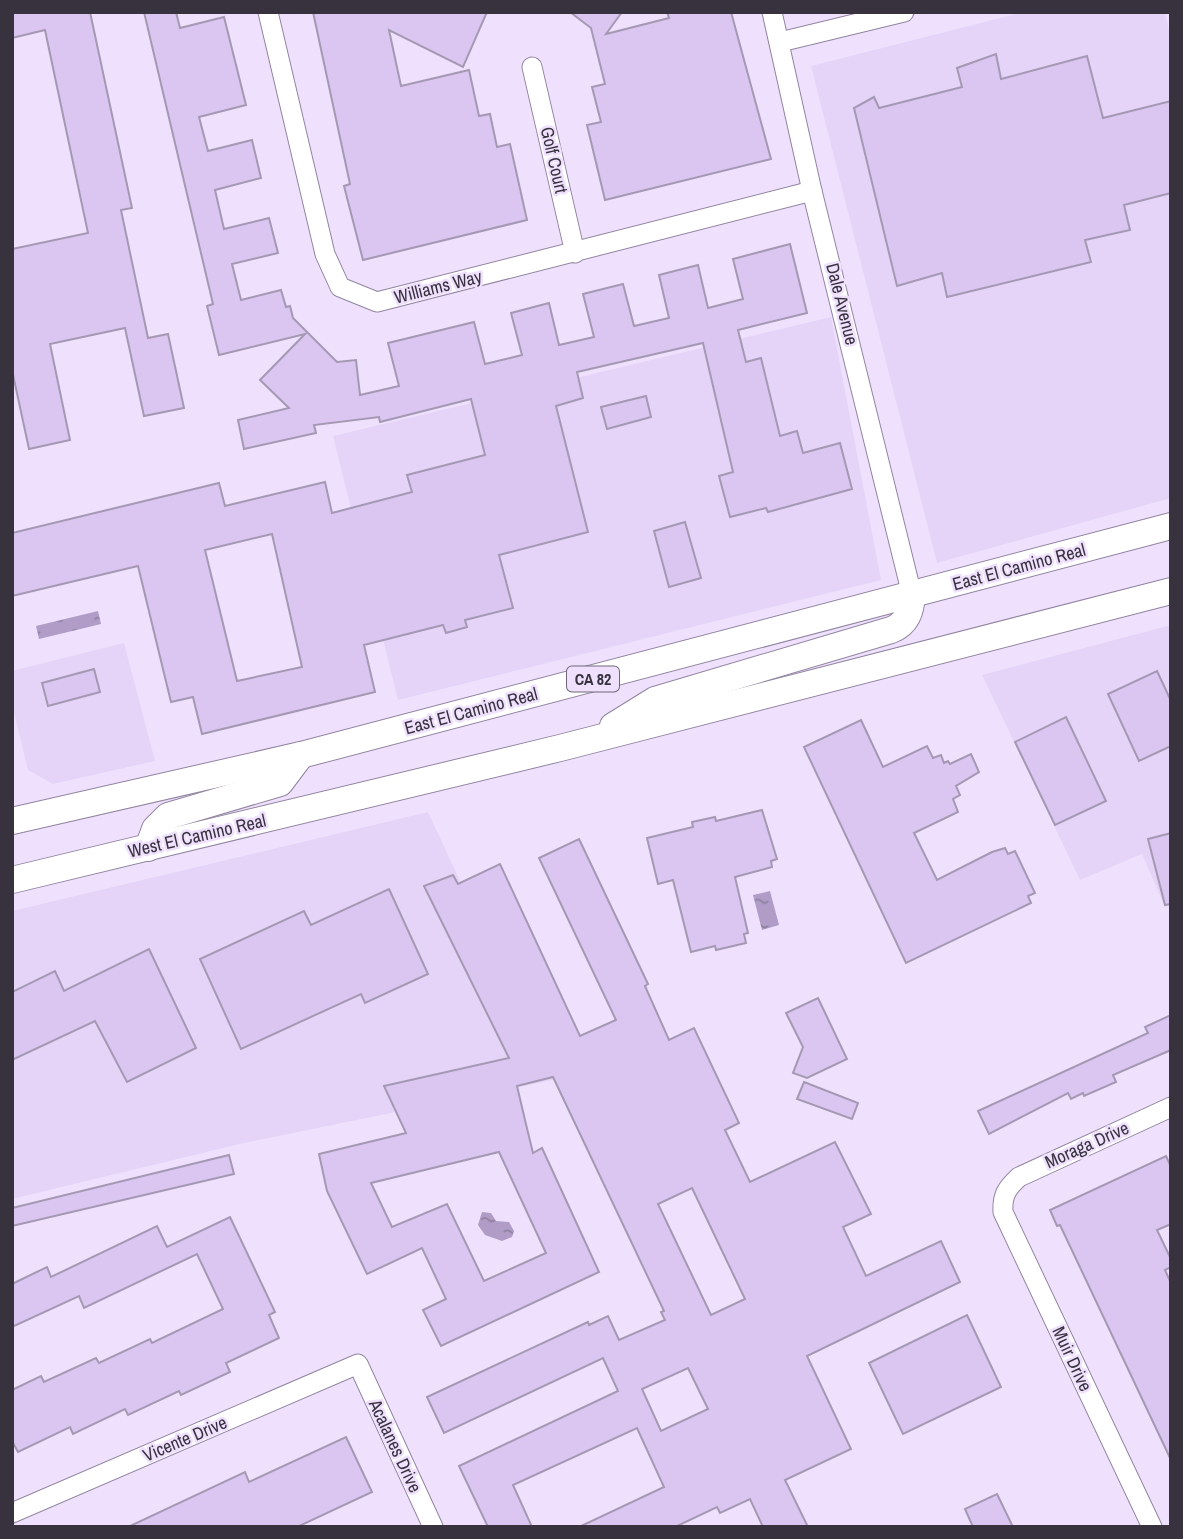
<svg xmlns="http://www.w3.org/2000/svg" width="1183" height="1539" font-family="'Archivo Narrow',sans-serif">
  <defs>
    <pattern id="water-ripples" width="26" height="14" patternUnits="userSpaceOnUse" patternTransform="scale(1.75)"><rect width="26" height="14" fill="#b09cc6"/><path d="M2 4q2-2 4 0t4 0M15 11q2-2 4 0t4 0" fill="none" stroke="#9080a2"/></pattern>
  </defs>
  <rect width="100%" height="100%" fill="#efe1fe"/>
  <g fill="#e5d4f8">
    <path d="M1024 12H1165L1171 38V498L937 563 811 66Z"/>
    <path d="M831 317 881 580 398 700 333 436Z"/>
    <path d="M1171 625V905L1165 907 1142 854 1080 880 982 675Z"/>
    <path d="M124 643 155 761 53 784 28 770 12 704V671Z"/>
    <path d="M428 812 553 1080 244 1143 12 1199V911Z"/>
  </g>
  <g fill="url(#water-ripples)">
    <path d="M98 611 101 624 39 639 36 626Z"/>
    <path d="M770 891 779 925 762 930 753 895Z"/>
    <path d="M482 1212 491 1213 496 1221 509 1222 514 1231 512 1237 502 1241 485 1235 478 1225Z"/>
  </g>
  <g fill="#dbc6f2" stroke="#a598b3" stroke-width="2" fill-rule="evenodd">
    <path d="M12 12H90L132 208 121 210 148 338 168 334 184 408 144 416 125 328 50 344 70 440 29 449 12 370V249L88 233 45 30 12 38Z"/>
    <path d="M144 12H176L180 28 224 17 246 105 199 117 208 151 252 140 261 178 215 190 224 229 269 218 278 253 232 264 241 300 281 290 286 307 290 306 293 318 337 362 356 360 360 395 399 386 388 343 474 322 485 364 522 355 511 313 549 303 559 345 594 337 583 294 623 284 634 326 669 318 659 275 698 265 708 308 743 299 733 259 790 244 807 313 738 330 746 362 761 358 780 436 797 431 803 453 840 443 852 489 768 512 766 508 730 517 719 476 733 472 703 343 577 372 583 398 556 406 588 532 499 555 513 608 465 620 467 627 446 633 443 625 364 645 375 692 202 734 193 697 171 702 138 566 12 596V533L219 483 225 506 325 482 332 513 412 492 407 475 485 455 471 399 380 422 379 417 314 425 316 433 244 449 238 420 289 408 260 380 305 334 219 355 207 306 213 304ZM272 534 302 667 237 681 205 550Z"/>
    <path d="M313 12H487L463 67 389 30 401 86 469 70 479 116 490 114 497 147 510 144 527 220 363 260 344 186 350 184Z"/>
    <path d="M570 12H622L606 34 669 18 667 12H731L771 159 605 200 587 125 601 122 592 87 605 84 591 28Z"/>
    <path d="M996 54 1001 79 1087 56 1103 118 1171 101V193L1124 205 1130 230 1085 240 1091 262 947 297 942 273 897 286 854 108 874 97 879 108 962 87 957 68Z"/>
    <path d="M646 396 651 417 607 429 601 407Z"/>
    <path d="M685 522 701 578 669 587 654 531Z"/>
    <path d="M94 669 100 692 48 706 42 683Z"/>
    <path d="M1157 671 1171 701V746L1139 761 1108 694Z"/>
    <path d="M1066 717 1106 801 1055 825 1015 742Z"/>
    <path d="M861 720 883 767 927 746 933 758 941 755 944 763 948 761 950 764 971 754 979 772 956 786 960 795 953 799 958 812 914 833 937 880 992 852 1005 848 1008 854 1015 851 1035 893 1028 896 1031 903 906 963 804 747Z"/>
    <path d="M762 810 777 859 771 861 772 867 735 877 748 933 744 934 746 943 716 950 715 946 691 952 673 880 658 884 647 838 693 827 692 822 715 817 716 821Z"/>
    <path d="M1171 833V904L1165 905 1148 839Z"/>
    <path d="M579 839 648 984 645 986 669 1040 694 1028 739 1123 725 1130 750 1182 835 1142 871 1214 843 1227 866 1276 941 1241 960 1282 807 1356 851 1449 785 1480 808 1527H763L750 1499 720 1513 717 1507 675 1527H579L664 1487 637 1428 513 1485 532 1527H488L459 1466 618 1391 603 1358 444 1433 427 1397 588 1322 589 1325 608 1316 619 1340 665 1320 661 1312 664 1311 553 1077 517 1086 525 1120 533 1153 542 1148 599 1272 441 1346 423 1310 446 1299 422 1248 367 1274 327 1191 319 1154 406 1133 384 1086 509 1058 424 886 453 875 458 884 500 864 580 1036 616 1020 539 858ZM499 1152 546 1253 484 1281 447 1204 392 1227 371 1183ZM692 1188 745 1299 711 1315 658 1204ZM688 1368 708 1409 661 1431 642 1389Z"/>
    <path d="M389 889 428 974 365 1003 361 994 241 1049 200 959 304 911 311 925Z"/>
    <path d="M149 949 196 1048 127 1082 95 1021 12 1060V992L55 971 64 991Z"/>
    <path d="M818 998 847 1059 807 1078 793 1073 803 1047 786 1013Z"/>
    <path d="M1171 1015V1050L1113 1075 1116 1082 1084 1096 1083 1093 1071 1099 1068 1093 989 1134 978 1111 1148 1033 1145 1027Z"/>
    <path d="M804 1082 858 1103 852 1119 797 1099Z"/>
    <path d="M229 1155 234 1174 12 1226V1208Z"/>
    <path d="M1166 1156 1171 1167V1224L1157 1230 1171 1259V1267L1165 1270 1171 1283V1460L1060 1225 1057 1226 1050 1210Z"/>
    <path d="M230 1217 275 1312 269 1315 279 1338 226 1363 230 1372 181 1395 179 1391 128 1415 125 1409 73 1434 70 1427 18 1452 12 1441V1390L41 1376 44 1382 96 1358 99 1363 150 1339 152 1343 223 1309 197 1254 84 1308 79 1296 12 1327V1284L47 1267 51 1277 157 1226 167 1247Z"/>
    <path d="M967 1315 1001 1387 903 1434 869 1363Z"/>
    <path d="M346 1437 372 1492 297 1527H128L245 1472 249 1482Z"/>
    <path d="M997 1494 1013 1527H973L965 1509Z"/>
  </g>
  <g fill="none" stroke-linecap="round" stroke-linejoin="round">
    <g stroke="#9285a0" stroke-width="21">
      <g id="minor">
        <path d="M268 12 325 254 340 287 377 302 812 191"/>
        <path d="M772 12 812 191 912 595"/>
        <path d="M780 42 904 12"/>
        <path d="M532 67 575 253"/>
        <path d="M12 1513 358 1364 433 1527"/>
        <path d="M1152 1527 1003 1212C1002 1195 1007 1188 1019 1177L1171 1107"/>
      </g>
    </g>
    <g stroke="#9285a0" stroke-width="28">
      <g id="major">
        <path d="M613 726 655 700 891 630C907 624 911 611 912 595"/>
        <path d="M12 821 301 755 1171 526"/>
        <path d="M148 848 155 829 168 816 280 783 301 755"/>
        <path d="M12 880 560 748 1171 591"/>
      </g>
    </g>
    <use href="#minor" stroke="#fff" stroke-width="19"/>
    <use href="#major" stroke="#fff" stroke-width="26"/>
  </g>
  <g text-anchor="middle" stroke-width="5" stroke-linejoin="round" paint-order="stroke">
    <rect fill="#efe1fe" stroke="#6e6677" stroke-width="2" x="567" y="666.5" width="52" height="25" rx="5"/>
    <g font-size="16" font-weight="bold" fill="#37323d">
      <text x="593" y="685">CA 82</text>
    </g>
    <g font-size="18" fill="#37323d" stroke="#efe1fe">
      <text transform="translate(554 160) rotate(77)" y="6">Golf Court</text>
      <text transform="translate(438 287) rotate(-14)" y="6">Williams Way</text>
      <text transform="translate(842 304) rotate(76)" y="6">Dale Avenue</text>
      <text transform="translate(1019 567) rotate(-15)" y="6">East El Camino Real</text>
      <text transform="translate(471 711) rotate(-15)" y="6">East El Camino Real</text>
      <text transform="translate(197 836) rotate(-13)" y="6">West El Camino Real</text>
      <text transform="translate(1087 1145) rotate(-24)" y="6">Moraga Drive</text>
      <text transform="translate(1072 1359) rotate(65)" y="6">Muir Drive</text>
      <text transform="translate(185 1439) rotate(-23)" y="6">Vicente Drive</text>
      <text transform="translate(395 1446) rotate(65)" y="6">Acalanes Drive</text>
    </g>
  </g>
  <rect width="1183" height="1539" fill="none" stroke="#37323d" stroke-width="28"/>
</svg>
